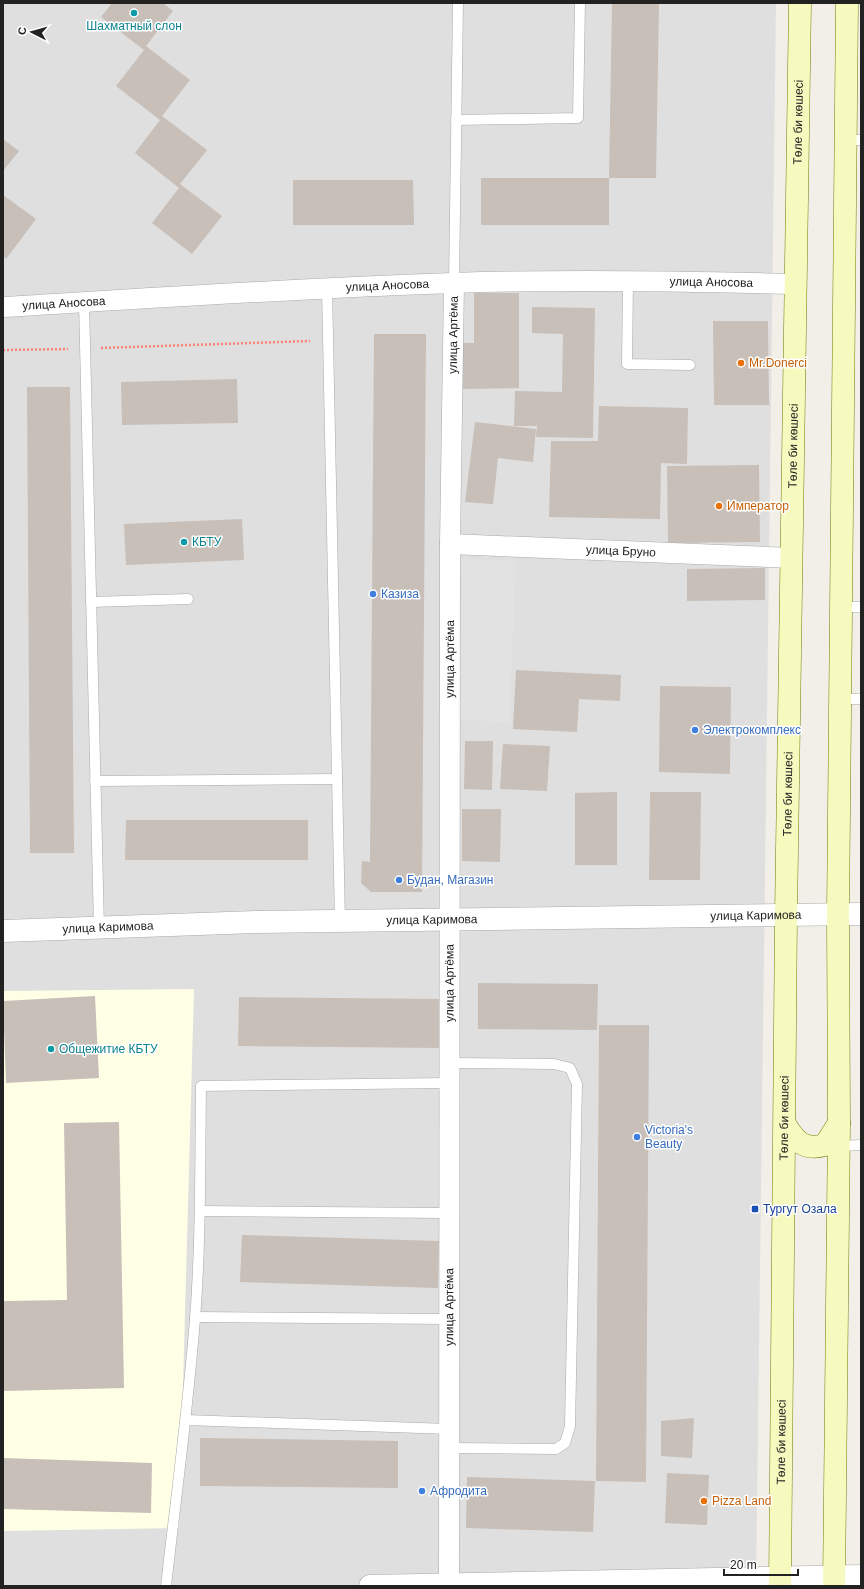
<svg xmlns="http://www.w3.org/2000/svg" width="864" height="1589" font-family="Arial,sans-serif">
  <rect width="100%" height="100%" fill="#f2efe9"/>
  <path fill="#e0dfdf" d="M3 3H776L756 1586H3Z"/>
  <path fill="#ffffe5" d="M194 989 179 1528 3 1531V991Z"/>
  <path fill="#e2e2e2" d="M460 559 516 561 509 722 454 720Z"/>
  <g fill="#c7bfb8">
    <path d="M112 3H163L173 11 146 46 190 80 162 116 207 150 180 184 222 216 192 254 152 223 179 188 135 153 160 120 116 86 144 50 101 17Z"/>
    <path d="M612 3H659L656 178H609Z"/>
    <path d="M3 139 19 151 3 171Z"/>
    <rect x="481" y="178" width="128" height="47"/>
    <path d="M293 180H413L414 225H293Z"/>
    <path d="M3 195 36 219 6 259 3 256Z"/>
    <path d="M474 293H519V388L463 389 462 343H474Z"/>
    <path d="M532 307 595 308 593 438 536 437 537 425 536 426H514L515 391 562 392 563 334 532 333Z"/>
    <path d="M713 321H768L769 405H714Z"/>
    <path d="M374 334H426L422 892H371L361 883 362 861 370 862Z"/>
    <path d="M237 379 238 423 122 425 121 382Z"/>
    <path d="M27 387H70L74 853H30Z"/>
    <path d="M599 406 688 408 687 464 661 463 660 519 549 517 551 441H598Z"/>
    <path d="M475 422 536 429 533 462 498 458 493 504 465 502Z"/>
    <path d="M759 465 760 542 668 543 667 466Z"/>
    <path d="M242 519 244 560 126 565 124 524Z"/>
    <path d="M765 568V600L687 601V569Z"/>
    <path d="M516 670 621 675 620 701 579 699 577 732 513 729Z"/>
    <path d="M660 686 731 687 730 774 659 772Z"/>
    <path d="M465 741H493L492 790 464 789Z"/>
    <path d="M503 744 550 746 547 791 500 789Z"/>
    <path d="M617 792V865H575V793Z"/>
    <path d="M650 792H701L700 880H649Z"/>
    <path d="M462 809H501L500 862 462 861Z"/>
    <path d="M126 820H308V860H125Z"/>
    <path d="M478 983 598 984 597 1030 478 1029Z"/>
    <path d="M95 996 99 1078 6 1083 3 1001Z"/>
    <path d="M239 997 444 999 443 1048 238 1046Z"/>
    <path d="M599 1025H649L646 1482 596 1481Z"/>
    <path d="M119 1122 124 1388 3 1391V1301L67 1300 64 1123Z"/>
    <path d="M242 1235 439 1241 438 1288 240 1282Z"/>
    <path d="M694 1418 692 1458 661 1456V1421Z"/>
    <path d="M200 1438 398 1441V1488L200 1486Z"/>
    <path d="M3 1458 152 1463 151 1513 3 1509Z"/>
    <path d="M667 1473 709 1475 707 1525 665 1523Z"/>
    <path d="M467 1477 595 1481 593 1532 466 1528Z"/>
  </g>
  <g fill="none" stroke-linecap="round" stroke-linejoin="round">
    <g stroke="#a9a9a9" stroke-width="11">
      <g id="service">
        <path d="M456 120 578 118 580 3"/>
        <path d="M846 140H861"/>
        <path d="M628 280 627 364 690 365"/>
        <path d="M454 283 458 3"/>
        <path d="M327 288 340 922"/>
        <path d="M84 302 99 928"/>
        <path d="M91 602 188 599"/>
        <path d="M841 607H861"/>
        <path d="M840 699H861"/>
        <path d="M95 781 337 779"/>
        <path d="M839 1146 861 1145"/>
        <path d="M200 1211 449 1213"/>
        <path d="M195 1317 449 1319"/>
        <path d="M186 1420 449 1429"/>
        <path d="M449 1448 556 1449 565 1443 570 1426 577 1084 570 1068 554 1064 449 1063"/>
        <path d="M166 1586C176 1497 188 1408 195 1319 201 1242 200 1164 201 1086L449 1083"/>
      </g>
    </g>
    <g stroke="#a9a9a9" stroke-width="21">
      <g id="minor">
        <path id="s1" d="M3 307C153 298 303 288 453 283 567 279 682 281 796 284"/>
        <path id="s2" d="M450 544 792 558"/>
        <path id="s3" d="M449 1586 450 544 454 283"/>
      </g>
    </g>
    <g stroke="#a9a9a9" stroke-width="23">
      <g id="tertiary">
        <path id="s4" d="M3 931 256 922 861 914"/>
        <path d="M370 1586 861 1576"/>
      </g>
    </g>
    <g stroke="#707d05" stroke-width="23">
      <g id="secondary">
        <path d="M785 1124C795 1141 804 1151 825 1145L839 1123"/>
        <path id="s5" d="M780 1586 786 915 800 3"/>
        <path d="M834 1586 839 1123 838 914 847 3"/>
      </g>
    </g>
    <g stroke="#fa8072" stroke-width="2.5" stroke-dasharray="2 2" stroke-linecap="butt">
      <path d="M101 348 310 341"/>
      <path d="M3 350 68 349"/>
    </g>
    <use href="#service" stroke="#fff" stroke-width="10"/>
    <use href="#minor" stroke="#fff" stroke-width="20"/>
    <use href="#tertiary" stroke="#fff" stroke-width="22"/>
    <use href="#secondary" stroke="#f7fabf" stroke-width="22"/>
  </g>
  <g fill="#0f9aa8" stroke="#fff" stroke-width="1.5">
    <circle cx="134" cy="13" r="4"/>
    <circle cx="184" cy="542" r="4"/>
    <circle cx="51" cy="1049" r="4"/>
  </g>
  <g fill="#e8710a" stroke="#fff" stroke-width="1.5">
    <circle cx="741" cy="363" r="4"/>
    <circle cx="719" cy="506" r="4"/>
    <circle cx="704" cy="1501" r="4"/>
  </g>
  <g fill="#3f7fe0" stroke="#fff" stroke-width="1.5">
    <circle cx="373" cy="594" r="4"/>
    <circle cx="695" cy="730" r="4"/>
    <circle cx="399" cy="880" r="4"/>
    <circle cx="637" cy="1137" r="4"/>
    <circle cx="422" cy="1491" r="4"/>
  </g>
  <rect fill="#1a4fb4" stroke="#fff" stroke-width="1.5" x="751" y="1205" width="8" height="8" rx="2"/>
  <g text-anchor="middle" stroke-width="3" stroke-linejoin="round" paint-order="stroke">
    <g font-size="12" fill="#0d838f" stroke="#fff" text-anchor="start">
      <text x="134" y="30" text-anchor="middle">Шахматный слон</text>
      <text x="192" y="546">КБТУ</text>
      <text x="59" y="1053">Общежитие КБТУ</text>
    </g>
    <g font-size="12" fill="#222" stroke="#fff">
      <text dy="4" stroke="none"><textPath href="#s5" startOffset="1464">Төле би көшесі</textPath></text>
      <text dy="4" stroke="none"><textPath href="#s1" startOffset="709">улица Аносова</textPath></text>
      <text dy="4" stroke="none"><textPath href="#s1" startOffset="385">улица Аносова</textPath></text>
      <text dy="4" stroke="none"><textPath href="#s1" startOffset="61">улица Аносова</textPath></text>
      <text dy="4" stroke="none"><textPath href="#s3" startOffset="1251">улица Артёма</textPath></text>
      <text dy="4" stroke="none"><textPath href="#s5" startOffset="1140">Төле би көшесі</textPath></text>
      <text dy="4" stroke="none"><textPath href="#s2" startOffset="171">улица Бруно</textPath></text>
      <text dy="4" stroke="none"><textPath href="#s3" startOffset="927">улица Артёма</textPath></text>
      <text dy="4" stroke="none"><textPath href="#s5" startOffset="792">Төле би көшесі</textPath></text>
      <text dy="4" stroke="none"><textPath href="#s4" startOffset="753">улица Каримова</textPath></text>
      <text dy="4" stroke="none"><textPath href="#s4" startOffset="429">улица Каримова</textPath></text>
      <text dy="4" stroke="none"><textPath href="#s4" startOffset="105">улица Каримова</textPath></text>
      <text dy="4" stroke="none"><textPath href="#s3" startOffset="603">улица Артёма</textPath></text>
      <text dy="4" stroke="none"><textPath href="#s5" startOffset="468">Төле би көшесі</textPath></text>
      <text dy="4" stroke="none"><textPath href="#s3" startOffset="279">улица Артёма</textPath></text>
      <text dy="4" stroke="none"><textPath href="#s5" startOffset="144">Төле би көшесі</textPath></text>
    </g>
    <g font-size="12" fill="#c56008" stroke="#fff" text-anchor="start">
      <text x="749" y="367">Mr.Donerci</text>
      <text x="727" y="510">Император</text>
      <text x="712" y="1505">Pizza Land</text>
    </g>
    <g font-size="12" fill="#366cbe" stroke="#fff" text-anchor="start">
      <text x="381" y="598">Казиза</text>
      <text x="703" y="734">Электрокомплекс</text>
      <text x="407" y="884">Будан, Магазин</text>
      <text x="645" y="1134">Victoria's<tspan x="645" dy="14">Beauty</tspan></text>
      <text x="430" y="1495">Афродита</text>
    </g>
    <g font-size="12" fill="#164399" stroke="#fff" text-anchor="start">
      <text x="763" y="1213">Тургут Озала</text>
    </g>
  </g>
  <rect width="864" height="1589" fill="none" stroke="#222222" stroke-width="8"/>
  <g transform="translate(32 32) rotate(276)" stroke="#ffffff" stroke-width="3" paint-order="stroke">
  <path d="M0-3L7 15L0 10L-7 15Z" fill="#222222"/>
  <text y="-6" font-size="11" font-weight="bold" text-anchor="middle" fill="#222222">С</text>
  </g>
  <path d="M724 1569v6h74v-6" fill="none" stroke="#222222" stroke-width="2"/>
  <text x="730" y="1569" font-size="12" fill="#222222" stroke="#ffffff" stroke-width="3" paint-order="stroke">20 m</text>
</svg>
